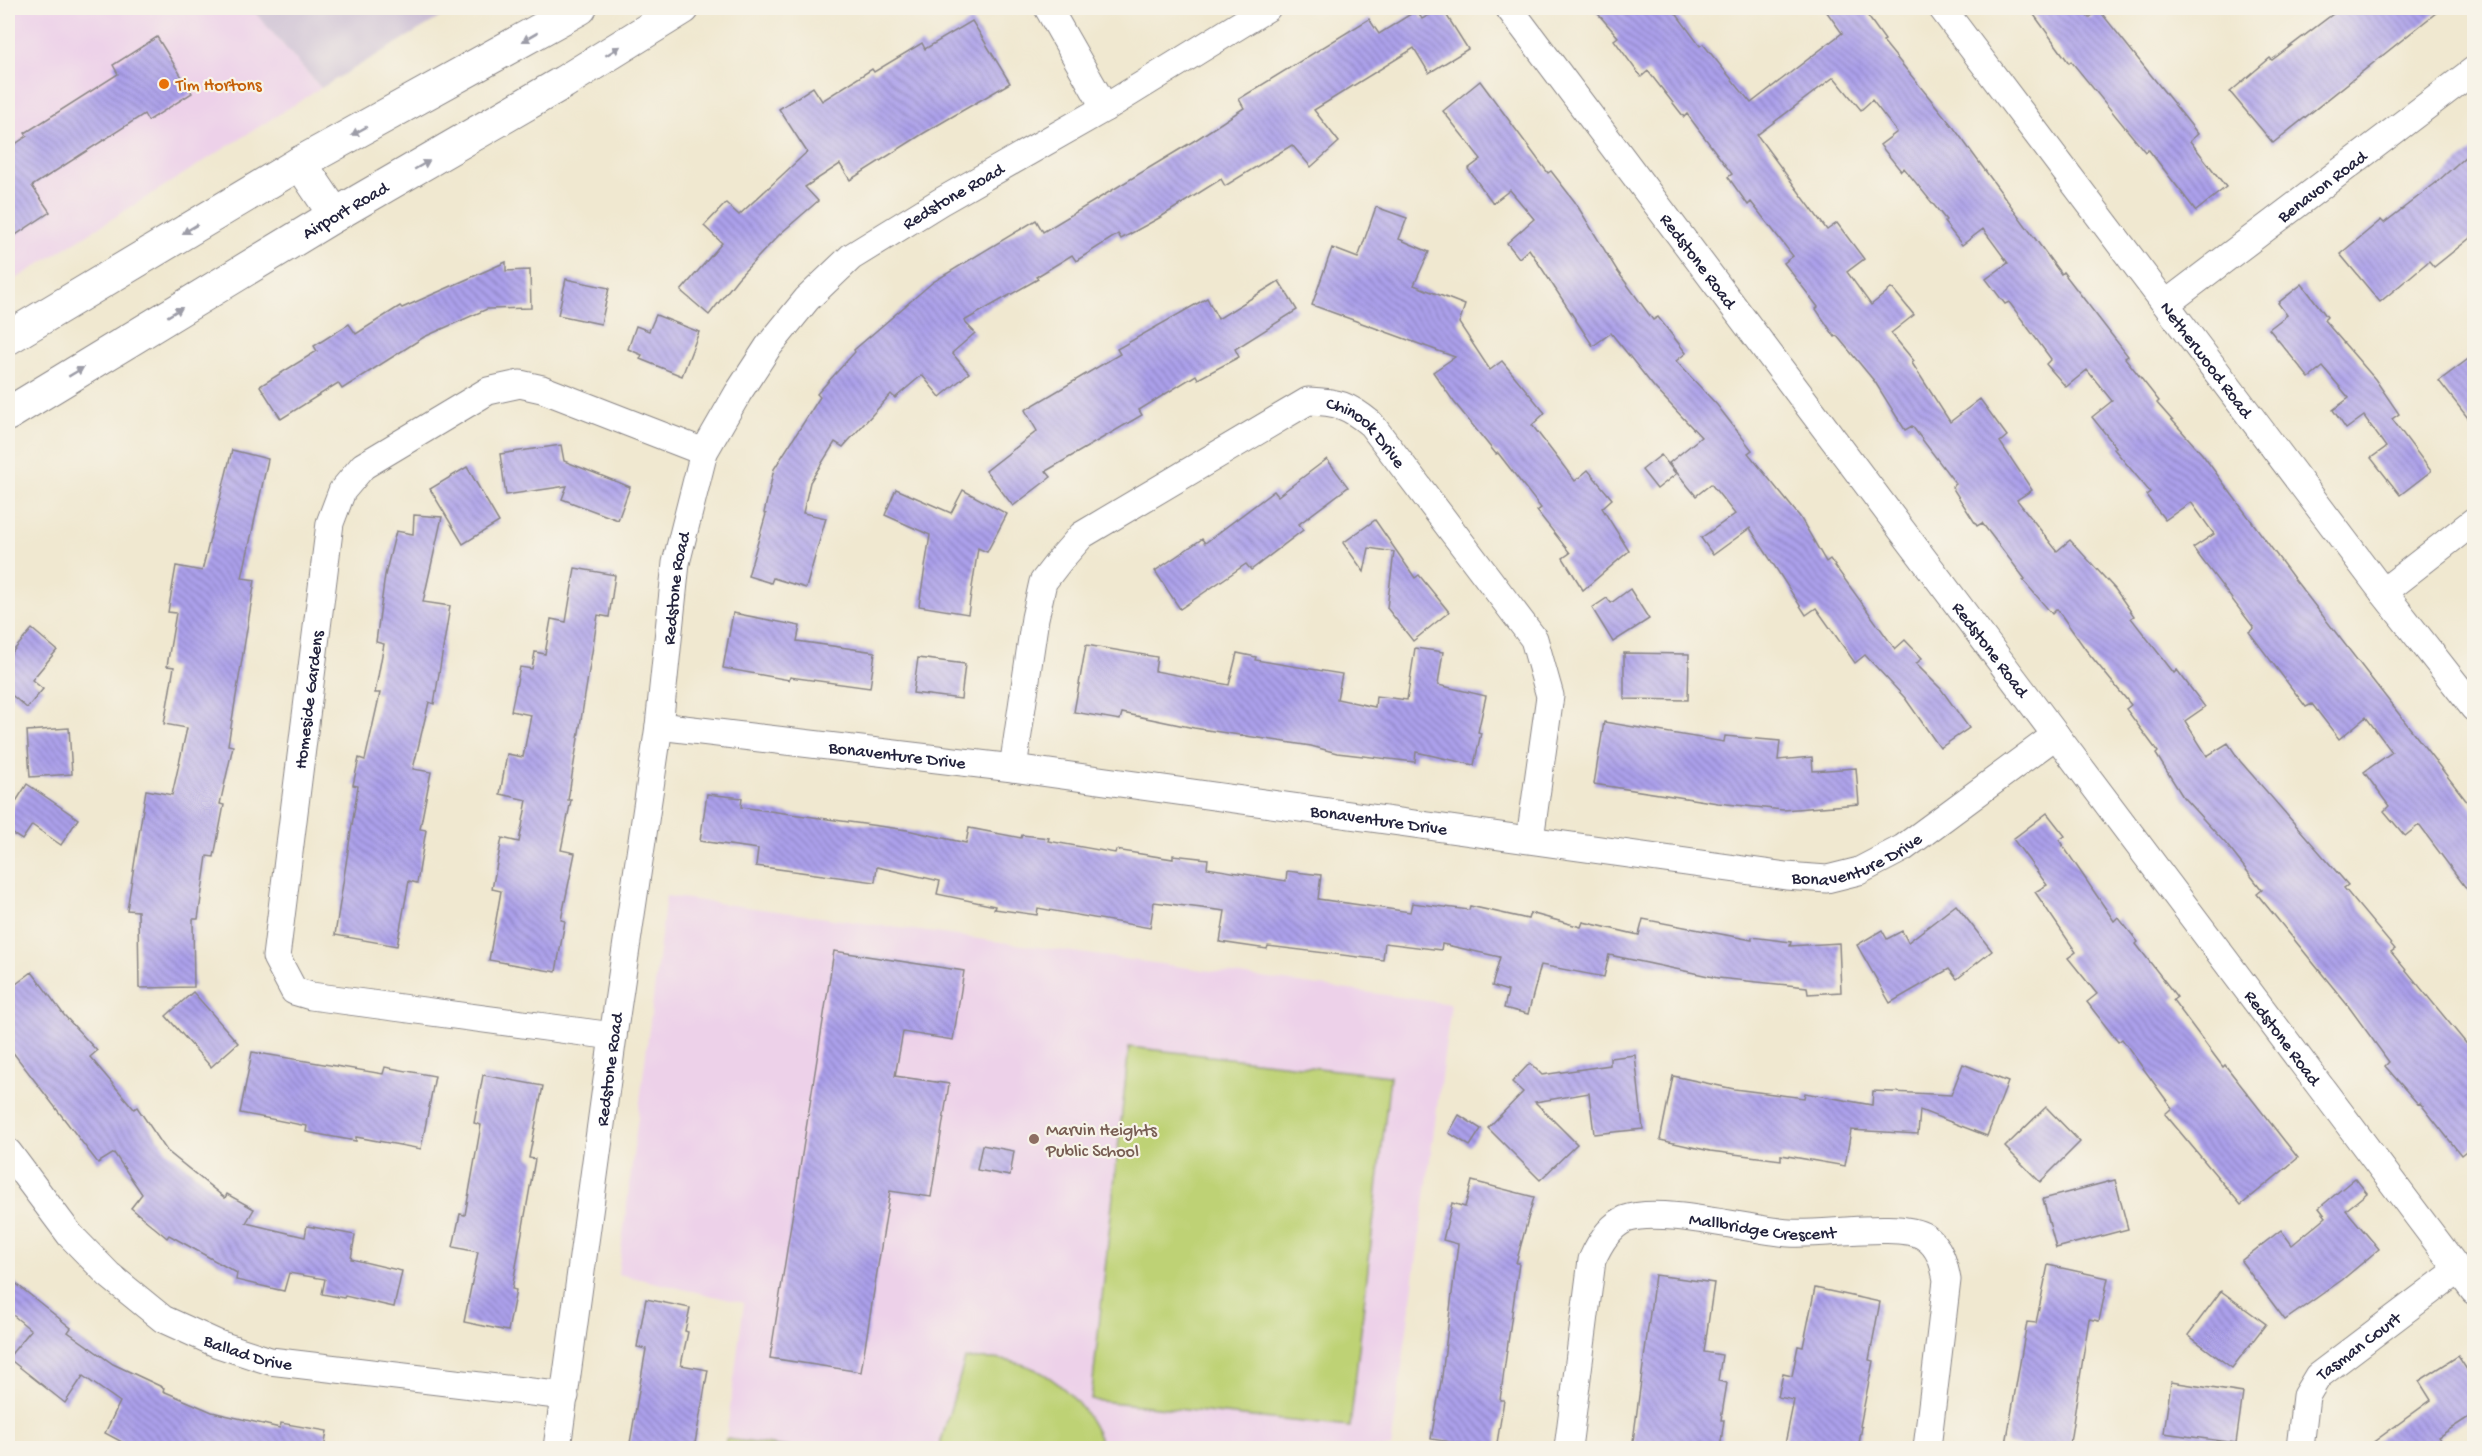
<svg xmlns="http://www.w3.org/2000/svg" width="2482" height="1456" font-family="'Gochi Hand',sans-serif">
  <defs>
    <pattern id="building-back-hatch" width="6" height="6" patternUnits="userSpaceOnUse" patternTransform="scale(1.5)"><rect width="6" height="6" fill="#aca0eb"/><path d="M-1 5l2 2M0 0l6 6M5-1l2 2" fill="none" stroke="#8c82c0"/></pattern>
  </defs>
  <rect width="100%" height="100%" fill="#f7f3e8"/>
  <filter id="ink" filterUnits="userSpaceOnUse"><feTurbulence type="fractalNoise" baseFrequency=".0167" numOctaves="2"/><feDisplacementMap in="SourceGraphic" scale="12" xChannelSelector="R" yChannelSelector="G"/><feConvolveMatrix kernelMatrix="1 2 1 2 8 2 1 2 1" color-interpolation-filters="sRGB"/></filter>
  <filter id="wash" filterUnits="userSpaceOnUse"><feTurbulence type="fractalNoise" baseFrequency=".008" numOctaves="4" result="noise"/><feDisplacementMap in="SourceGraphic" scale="24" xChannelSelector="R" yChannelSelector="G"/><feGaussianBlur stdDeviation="1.35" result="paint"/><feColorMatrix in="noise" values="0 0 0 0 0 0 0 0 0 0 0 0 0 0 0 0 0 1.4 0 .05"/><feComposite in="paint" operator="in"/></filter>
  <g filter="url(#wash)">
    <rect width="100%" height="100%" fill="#f0e8d0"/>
    <g fill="#edd1e9">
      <path d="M8 8H251L321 88 8 284Z"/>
      <path d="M666 896 1451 1004 1391 1448H793L726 1439 744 1303 618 1274Z"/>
    </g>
    <path fill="#ccbfd4" d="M251 8H456L321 88Z"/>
    <g fill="#bed275" stroke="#707a58" stroke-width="1.5">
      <path d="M1129 1047 1390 1076 1350 1427 1091 1400Z"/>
      <path d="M965 1359C977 1359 990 1358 1002 1360 1050 1365 1088 1405 1103 1448H939Z"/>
      <path d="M726 1439 793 1448H725Z"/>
    </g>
    <g id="blocks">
      <g fill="url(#building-back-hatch)">
        <path d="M1442 8 1468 49 1429 73 1414 48 1314 110 1339 142 1311 167 1292 145 1225 186 1221 179 1159 218 1121 239 1118 234 1076 261 1072 255 1036 277 1038 279 964 321 975 333 952 353 969 373 940 397 922 375 895 398 891 394 843 447 835 442 810 482 803 513 826 518 806 588 773 578 771 583 748 576 766 514 764 513 774 469 820 397 817 394 855 352 854 350 933 282 1036 220 1043 232 1197 139 1244 108 1239 99 1369 19 1379 34 1417 10 1422 19Z"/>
        <path d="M1593 8H1672L1700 46 1703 44 1751 103 1842 33 1824 8H1862L1885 40 1883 41 1954 128 2061 274 2063 272 2128 356 2125 358 2159 401 2157 403 2202 454 2295 580 2475 812V900L2419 825 2405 836 2384 811 2389 806 2364 772 2392 752 2366 717 2339 739 2312 704 2306 707 2249 632 2254 628 2193 548 2214 534 2191 502 2165 520 2146 495 2150 492 2114 449 2116 447 2092 417 2112 401 2087 370 2066 387 2046 364 2051 359 2009 302 2005 304 1986 279 2008 263 1983 229 1962 245 1944 222 1946 220 1904 168 1901 171 1880 145 1897 132 1872 100 1861 110 1834 77 1757 135 1827 230 1837 223 1864 259 1847 272 1871 305 1892 288 1914 315 1891 333 1914 361 1912 363 1950 422 1980 399 2007 436 2000 442 2032 490 2017 500 2057 551 2070 540 2115 589 2134 616 2131 618 2174 673 2177 670 2205 707 2185 721 2207 756 2228 743 2240 761 2348 885 2344 888 2395 949 2391 952 2475 1054V1144L2461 1155 2420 1103 2418 1104 2385 1066 2389 1062 2349 1007 2257 894 2262 890 2226 844 2183 797 2156 754 2158 752 2126 709 2131 705 2086 650 2057 609 2052 614 2023 580 2025 579 1982 523 1977 526 1952 487 1956 484 1912 426 1905 430 1875 382 1837 336 1835 337 1816 309 1818 307 1784 263 1793 256 1751 202 1748 205 1728 177 1732 174 1687 114 1684 117 1648 71 1641 77 1614 40 1618 37Z"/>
        <path d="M2029 8H2080L2089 18 2099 10 2198 134 2190 141 2226 187 2196 211 2148 149 2145 152 2071 61 2069 63Z"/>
        <path d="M2341 8H2442L2273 143 2230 92 2270 58 2272 60Z"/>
        <path d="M972 21 1010 83 924 133 850 180 840 164 805 187 818 201 780 234 738 278 709 315 681 291 722 243 704 226 726 203 739 215 807 152 779 109 813 87 822 101 872 69 874 72 922 43 925 49Z"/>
        <path d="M157 37 192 93 148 121 144 114 32 186 50 212 8 240V149L27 136 25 133 118 74 113 65Z"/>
        <path d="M1480 81 1548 173 1551 171 1575 202 1618 272 1653 320 1658 317 1686 353 1676 361 1717 405 1752 450 1748 453 1800 517 1826 562 1830 559 1895 649 1905 640 1922 658 1916 664 1941 689 1969 728 1940 748 1905 698 1865 655 1855 663 1816 608 1806 615 1750 528 1713 555 1701 538 1735 514 1711 484 1696 496 1669 463 1701 437 1654 387 1611 333 1593 346 1529 249 1519 258 1507 243 1534 219 1510 190 1493 203 1468 169 1481 159 1443 111Z"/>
        <path d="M2475 148V234L2434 267 2429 261 2380 302 2340 254 2381 220 2384 223 2437 182Z"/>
        <path d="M1376 207 1407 218 1399 239 1429 252 1414 285 1465 305 1459 323 1490 370 1502 361 1545 413 1532 425 1575 481 1588 470 1612 499 1602 508 1629 551 1583 590 1563 558 1570 553 1537 511 1541 508 1498 453 1496 454 1454 402 1433 372 1455 357 1312 305 1332 248 1358 258Z"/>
        <path d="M506 262V271L530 270 531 308 487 309 424 337 342 389 338 383 281 419 260 386 317 351 314 346 349 324 356 334 400 306 402 308Z"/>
        <path d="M566 279 609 288 601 324 558 315Z"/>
        <path d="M1279 281 1297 310 1235 349 1239 357 1198 379 1196 375 1139 410 1142 415 1046 471 1051 477 1013 506 986 471 1037 431 1025 410 1120 354 1117 349 1207 298 1218 319Z"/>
        <path d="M2302 284 2327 317 2324 320 2375 379 2399 414 2392 419 2431 471 2400 495 2371 458 2386 447 2364 416 2346 429 2333 410 2349 398 2323 367 2309 378 2269 329 2287 315 2278 303Z"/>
        <path d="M656 315 699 332 682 376 640 359 642 355 628 349 636 326 649 331Z"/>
        <path d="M2475 354V427L2439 381Z"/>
        <path d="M561 445 564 461 630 487 618 520 562 499 567 486 506 495 500 454Z"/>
        <path d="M232 450 268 459 242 578 255 580 228 745 233 746 220 804 224 805 214 857 207 856 198 919H193L194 987 139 988 138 911 127 910 146 790 172 795 187 728 164 724 174 667 167 666 176 613 168 612 176 566 202 571Z"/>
        <path d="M1661 455 1676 474 1657 489 1642 470Z"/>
        <path d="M1327 459 1348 487 1299 524 1303 530 1251 570 1246 564 1180 609 1155 571 1202 539 1205 543 1274 491 1278 496Z"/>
        <path d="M467 467 499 522 463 544 430 489Z"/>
        <path d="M896 489 951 513 963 490 1007 514 987 552 978 548 968 614 919 606 930 535 885 515Z"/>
        <path d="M414 515 442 517 423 602 450 606 434 704 429 702 413 769 431 772 420 829 426 830 417 883 409 881 397 946 335 935 358 786 353 785 359 758 365 760 380 693H375L384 644 376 642 385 575 396 531 413 534Z"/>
        <path d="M1375 520 1415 578 1419 575 1449 612 1413 641 1387 608 1394 552 1369 548 1364 572 1343 543Z"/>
        <path d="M575 568 615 575 609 617 598 615 568 800H571L561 850 575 853 561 920 565 921 556 972 489 960 501 891 492 889 502 838 519 842 527 800 500 794 507 754 523 757 531 715 511 711 520 667 532 669 535 652 545 654 551 619 566 622Z"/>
        <path d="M1630 589 1649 619 1613 642 1592 608 1607 598 1611 603Z"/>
        <path d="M733 613 800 626 797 641 875 652 870 688 790 677 789 680 723 668Z"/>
        <path d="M32 629 57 650 32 680 43 689 27 708 8 692V657Z"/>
        <path d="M1086 645 1157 657 1155 671 1229 685 1237 653 1256 657 1255 660 1342 674 1337 699 1375 707 1376 696 1407 700 1415 648 1443 652 1438 685 1486 696 1478 732 1481 733 1474 765 1416 752 1415 762 1337 753 1311 746 1194 728 1122 713 1120 720 1074 712Z"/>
        <path d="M1624 653 1689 654 1688 700 1624 699Z"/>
        <path d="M918 658 965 664 961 699 913 693Z"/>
        <path d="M1604 722 1724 742 1725 736 1780 741 1778 760 1812 757 1813 771 1856 768 1859 804 1783 810 1718 803 1594 784Z"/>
        <path d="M69 728 72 774 30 777 27 731Z"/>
        <path d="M27 784 78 819 61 845 32 825 22 840 8 831V814Z"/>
        <path d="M707 794 742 798 741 807 907 830 966 843 969 828 1021 838 1022 835 1049 838 1048 841 1115 853 1116 850 1173 859V855L1208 859 1207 868 1286 881 1287 871 1321 875 1318 899 1410 912 1412 903 1469 910 1470 906 1528 919 1530 913 1581 927 1583 922 1639 935 1643 919 1752 940V937L1791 942 1790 946 1839 943 1841 992 1808 994 1807 987 1718 978 1609 955 1604 977 1541 965 1528 1014 1504 1008 1508 991 1492 986 1500 957 1442 944 1441 950 1385 943 1383 960 1268 946 1267 949 1220 942 1225 911 1154 902 1150 928 1038 908 1037 915 994 909 995 906 937 894 940 881 877 867 875 882 756 866 758 849 700 841Z"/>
        <path d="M2047 813 2065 836 2059 840 2114 921 2118 917 2138 942 2136 944 2177 997 2173 1000 2223 1067 2225 1065 2298 1158 2241 1205 2165 1114 2172 1108 2122 1039 2118 1042 2087 1002 2097 994 2068 958 2076 952 2035 892 2047 885 2013 839Z"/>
        <path d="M1956 905 1992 951 1957 979 1949 969 1890 1003 1857 945 1882 930 1887 939 1902 931 1908 942Z"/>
        <path d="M834 951 964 971 953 1040 903 1032 895 1076 949 1084 931 1197 890 1191 861 1372 770 1358Z"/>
        <path d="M32 972 64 1015 97 1051 90 1057 134 1109 137 1107 167 1151 225 1198 227 1194 254 1209 246 1223 305 1237 307 1226 355 1235 351 1259 402 1271 394 1307 345 1296 344 1298 322 1294 325 1279 289 1273 284 1291 236 1280 237 1273 169 1235 167 1238 131 1208 142 1194 114 1153 98 1163 8 1046V990Z"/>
        <path d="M193 992 238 1043 211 1067 166 1016Z"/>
        <path d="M252 1052 383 1074 385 1067 435 1076 421 1149 356 1137V1141L306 1132 307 1126 240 1113Z"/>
        <path d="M1635 1055 1643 1129 1594 1134 1589 1093 1535 1102 1577 1144 1540 1180 1488 1128 1523 1092 1512 1082 1530 1063 1542 1075 1610 1065V1058Z"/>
        <path d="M1963 1064 2008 1082 1987 1136 1920 1110 1918 1134 1851 1130 1845 1166 1781 1155V1160L1710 1151 1660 1140 1673 1076 1734 1089 1804 1098 1805 1093 1872 1105 1873 1091 1951 1095Z"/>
        <path d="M483 1075 543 1086 529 1158 535 1159 512 1289 516 1290 508 1331 464 1322 478 1252 453 1247 460 1214 465 1215 481 1125 474 1123Z"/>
        <path d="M2046 1107 2080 1142 2040 1182 2005 1147Z"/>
        <path d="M1459 1115 1481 1129 1470 1146 1449 1133Z"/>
        <path d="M982 1145 1014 1151 1010 1176 977 1170Z"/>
        <path d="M2355 1178 2367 1193 2346 1210 2379 1249 2342 1280 2285 1320 2241 1261 2281 1230 2292 1245 2326 1217 2319 1208Z"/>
        <path d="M2115 1180 2128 1229 2056 1248 2043 1199Z"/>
        <path d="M1472 1181 1534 1197 1516 1263H1519L1500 1400H1504L1496 1449 1431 1439 1442 1376 1458 1244 1443 1240 1452 1203 1465 1207Z"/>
        <path d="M2048 1265 2108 1278 2099 1321 2089 1319 2069 1449H2035L2006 1444 2027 1322 2036 1323Z"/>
        <path d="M1655 1275 1714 1283 1704 1352 1722 1355 1718 1381 1727 1383 1721 1420H1724L1720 1449H1632Z"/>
        <path d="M8 1277 71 1328 68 1332 113 1364 164 1388 163 1391 212 1412 280 1428 281 1423 327 1431 324 1449H135L105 1433 120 1402 83 1376 65 1403 8 1358 31 1330 8 1311Z"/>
        <path d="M1815 1288 1880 1302 1869 1360 1873 1361 1860 1426 1862 1427 1858 1449H1784L1794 1400 1778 1397 1783 1374 1792 1376 1798 1346 1803 1347Z"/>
        <path d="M2221 1291 2266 1324 2232 1368 2188 1335Z"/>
        <path d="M646 1299 690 1308 685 1331 688 1332 681 1365 708 1370 694 1449H629L646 1349 637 1347Z"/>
        <path d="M2458 1356 2475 1382V1413L2438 1437 2446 1449H2364L2431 1400 2419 1381Z"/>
        <path d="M2171 1382 2243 1393 2236 1443 2164 1433Z"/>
      </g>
    </g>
  </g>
  <g filter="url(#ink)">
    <use href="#blocks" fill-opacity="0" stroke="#898586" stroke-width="1.5"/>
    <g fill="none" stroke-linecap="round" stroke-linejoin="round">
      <g stroke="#898586" stroke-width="29">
        <g id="minor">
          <path d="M1048 8 1105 108"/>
          <path id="s1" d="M1509 8 2474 1291"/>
          <path id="s2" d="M1942 8 2383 592 2474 708"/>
          <path id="s3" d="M2167 303 2474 70"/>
          <path d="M2383 592 2474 521"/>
          <path id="s4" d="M659 726 1013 768 1786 876 1827 879 1859 871 1903 848 2056 735"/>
          <path id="s5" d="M1013 768 1035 618 1043 582 1060 560 1082 535 1308 401C1338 402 1348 405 1371 424L1534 639 1550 696 1530 839"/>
          <path id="s6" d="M613 1036 311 996 294 991 276 957 330 523 342 491 363 466 488 391 520 384 542 389 704 452"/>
          <path id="s7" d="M8 1152 70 1235 109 1275 163 1319 218 1344 270 1361 565 1396"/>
          <path id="s8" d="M557 1448 613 1036 659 726 676 563 704 452 738 393 768 347 807 299 851 257 940 202 1105 108 1267 8"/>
          <path id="s9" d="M1568 1448 1592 1260C1599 1244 1609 1226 1626 1219 1660 1206 1749 1230 1789 1233 1820 1236 1901 1221 1925 1237 1940 1247 1944 1264 1947 1280L1927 1448"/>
          <path id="s10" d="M2300 1448 2306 1396 2318 1376 2458 1270"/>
        </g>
      </g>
      <g stroke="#898586" stroke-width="35">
        <g id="secondary">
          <path d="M300 163 335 215"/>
          <path d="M8 338 300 163 580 8"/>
          <path id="s11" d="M8 414 335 215 564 82 683 8"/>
        </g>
      </g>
      <use href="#minor" stroke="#fff" stroke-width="27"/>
      <use href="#secondary" stroke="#fff" stroke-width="33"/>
    </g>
    <defs><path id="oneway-solid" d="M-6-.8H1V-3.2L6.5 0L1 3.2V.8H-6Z" transform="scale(1.5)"/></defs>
    <g fill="#9c9ca7">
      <use href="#oneway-solid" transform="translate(530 37) rotate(150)"/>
      <use href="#oneway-solid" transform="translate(613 51) rotate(-32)"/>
      <use href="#oneway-solid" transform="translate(359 131) rotate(151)"/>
      <use href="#oneway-solid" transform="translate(422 165) rotate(-30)"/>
      <use href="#oneway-solid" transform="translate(190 229) rotate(149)"/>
      <use href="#oneway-solid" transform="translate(175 312) rotate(-31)"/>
      <use href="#oneway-solid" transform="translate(76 372) rotate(-31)"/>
    </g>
  </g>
  <circle fill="#e8710a" stroke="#f7f3e8" stroke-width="2" cx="164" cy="84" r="6"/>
  <circle fill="#8d6e63" stroke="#f7f3e8" stroke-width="2" cx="1034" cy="1139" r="6"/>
  <g text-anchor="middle" stroke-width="4.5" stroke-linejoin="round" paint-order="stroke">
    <g font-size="18" fill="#c56008" stroke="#f7f3e8" text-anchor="start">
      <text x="176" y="90">Tim Hortons</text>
    </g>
    <g font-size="18" fill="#22223b" stroke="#f7f3e8">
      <text dy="6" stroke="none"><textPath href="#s3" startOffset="194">Benavon Road</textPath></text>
      <text dy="6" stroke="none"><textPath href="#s8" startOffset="1372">Redstone Road</textPath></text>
      <text dy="6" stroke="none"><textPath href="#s11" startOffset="394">Airport Road</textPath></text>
      <text dy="6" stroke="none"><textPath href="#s1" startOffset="316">Redstone Road</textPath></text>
      <text dy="6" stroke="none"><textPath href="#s2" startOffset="440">Netherwood Road</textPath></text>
      <text dy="6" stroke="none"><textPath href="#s5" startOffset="582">Chinook Drive</textPath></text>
      <text dy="6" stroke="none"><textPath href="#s8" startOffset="868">Redstone Road</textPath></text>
      <text dy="6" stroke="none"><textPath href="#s1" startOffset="802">Redstone Road</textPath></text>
      <text dy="6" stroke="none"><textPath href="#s6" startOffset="620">Homeside Gardens</textPath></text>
      <text dy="6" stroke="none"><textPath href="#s4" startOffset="240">Bonaventure Drive</textPath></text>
      <text dy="6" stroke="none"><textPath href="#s4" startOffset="726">Bonaventure Drive</textPath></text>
      <text dy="6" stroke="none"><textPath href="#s4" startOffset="1212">Bonaventure Drive</textPath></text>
      <text dy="6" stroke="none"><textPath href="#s1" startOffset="1288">Redstone Road</textPath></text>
      <text dy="6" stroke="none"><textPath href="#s8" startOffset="382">Redstone Road</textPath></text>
      <text dy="6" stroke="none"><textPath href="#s9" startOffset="382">Mallbridge Crescent</textPath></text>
      <text dy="6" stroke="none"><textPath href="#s10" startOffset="126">Tasman Court</textPath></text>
      <text dy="6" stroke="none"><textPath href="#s7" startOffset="321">Ballad Drive</textPath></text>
    </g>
    <g font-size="18" fill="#785e54" stroke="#f7f3e8" text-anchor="start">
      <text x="1046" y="1135">Marvin Heights<tspan x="1046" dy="21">Public School</tspan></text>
    </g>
  </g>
  <rect width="2482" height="1456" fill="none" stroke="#f7f3e8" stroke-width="30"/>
</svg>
